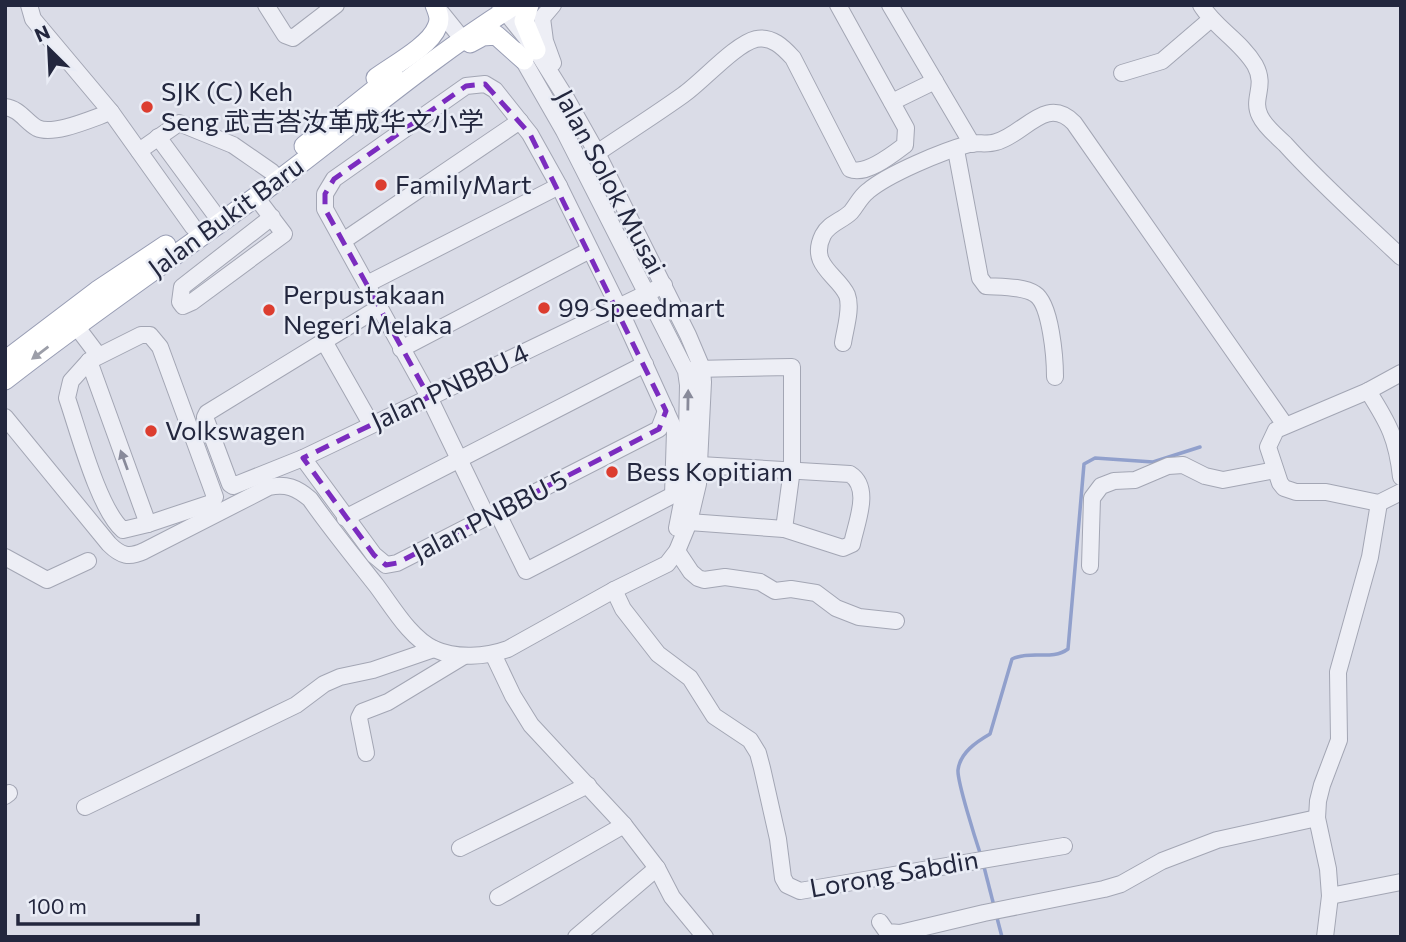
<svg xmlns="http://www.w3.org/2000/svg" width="1406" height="942" font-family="Commissioner,'Noto Sans SC',sans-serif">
  <rect width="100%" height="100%" fill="#dadce7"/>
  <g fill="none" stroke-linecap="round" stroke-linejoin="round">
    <g stroke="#91a0cc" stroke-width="3.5">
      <path d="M981 856C976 841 957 781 958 770 960 753 976 742 990 734L1012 659C1031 650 1052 661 1068 649L1084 464 1095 458 1153 462 1200 447"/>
      <path d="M983 863 994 906"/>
      <path d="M996 914 1002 937"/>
    </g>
    <g stroke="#a3a6b4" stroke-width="18">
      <g id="minor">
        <path d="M29 5 33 19 111 112"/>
        <path d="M266 5 285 35 293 38 336 5"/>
        <path d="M435 5 464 41"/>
        <path d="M890 5 972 144"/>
        <path d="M1201 5C1215 28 1241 41 1255 65 1267 87 1251 98 1260 116 1265 127 1277 136 1285 144 1321 184 1362 220 1401 257"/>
        <path d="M518 51 564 131 686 371 688 385 686 482 677 528"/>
        <path d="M553 63 545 41 542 18 553 5"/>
        <path d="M1122 73 1162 61 1211 19"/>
        <path d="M892 102 935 81"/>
        <path d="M5 107C20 109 25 121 37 128 54 136 93 118 111 112L193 227"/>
        <path d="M158 137 214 213"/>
        <path d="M956 150 980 278 986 286C1000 287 1023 286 1035 294 1051 304 1055 359 1055 377"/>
        <path d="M139 151 179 123 233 145 272 172"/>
        <path d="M597 153C625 134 655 115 683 95 702 82 735 44 756 39 772 36 783 47 793 58L850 169C866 176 893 154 905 145L906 128 838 5"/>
        <path d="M256 197 284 234 192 302 183 306 180 302 182 287 272 217"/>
        <path d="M343 241 520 121"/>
        <path d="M367 284 559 186"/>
        <path d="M380 307 207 413 205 417 230 484 233 486 303 458 664 285"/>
        <path d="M70 318 98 355"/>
        <path d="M141 335H150L160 347 215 497 211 503 148 524 123 530C99 510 78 430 67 398L71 381 89 361Z"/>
        <path d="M325 343 371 424"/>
        <path d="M843 343C845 329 852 308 847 295 838 275 808 265 823 235 829 223 842 221 851 212 857 205 860 197 868 191 888 174 943 151 969 144 978 142 987 145 996 142 1024 135 1046 94 1074 123L1285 425"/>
        <path d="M401 349 590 250"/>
        <path d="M89 361 148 524"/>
        <path d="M694 369 792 367V469L784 529"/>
        <path d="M1401 373 1368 391 1276 430 1268 447 1280 483 1284 488 1296 492H1326L1379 503 1401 492"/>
        <path d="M1368 391C1389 424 1397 439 1401 477"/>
        <path d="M5 417 109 544C121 556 129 558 144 551L269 487C286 483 297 488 310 499 331 529 354 557 376 585 392 606 410 638 434 649 456 659 486 657 508 649L614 590 667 564 677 551 689 522 698 484 703 382 702 368 688 335 597 153 566 98 536 50 500 5"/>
        <path d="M303 458 374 555 386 565 397 563 659 429 666 411"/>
        <path d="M487 517 429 397 325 209V194L334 179 466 86 485 84 495 90 530 134 559 186 619 308 675 431 673 495 526 571 497 512"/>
        <path d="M345 518 645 364"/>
        <path d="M689 522 784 529 843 548 852 544C856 523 872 488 850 474L700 465"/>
        <path d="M677 551 691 572 698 578 704 580 725 577 760 582 775 591 791 589 816 593 836 608 859 617 896 621"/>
        <path d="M5 557 47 580 88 561"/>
        <path d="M1090 566 1092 498 1101 486 1114 481 1135 480 1168 466 1183 465 1205 476 1223 480 1275 470"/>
        <path d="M614 590 623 609 658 654 690 678 714 716 750 740 758 753 762 768 778 839 783 878 787 885 800 891 1064 846"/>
        <path d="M493 654 513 696 531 725 624 825 657 868 672 897 705 937"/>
        <path d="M366 753 359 718 362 712 388 702 464 656"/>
        <path d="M5 796 9 793"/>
        <path d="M85 807 296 705 324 684 340 677 373 670 434 649"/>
        <path d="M460 848 588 785"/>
        <path d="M1330 896 1401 882"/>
        <path d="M498 897 624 825"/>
        <path d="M880 922 887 932 900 933 984 913 1104 889 1121 884 1162 861 1217 840 1317 818"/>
        <path d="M576 937 657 868"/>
        <path d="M1325 937 1330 896 1328 869 1317 818 1318 801 1322 785 1339 740 1338 672 1370 557 1379 503"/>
      </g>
    </g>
    <g stroke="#989db4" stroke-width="21">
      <g id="major">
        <path d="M529 5 524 21 536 50"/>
        <path d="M470 43 483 36 496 35 524 60"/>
        <path d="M376 78C392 66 430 46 437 27 441 19 438 13 435 5"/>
        <path d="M304 146 393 75"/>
        <path d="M5 361 97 291 166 245"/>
        <path d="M5 380C93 311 186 249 276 182 355 123 431 57 515 5"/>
      </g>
    </g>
    <use href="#minor" stroke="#edeef5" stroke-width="16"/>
    <use href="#major" stroke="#fff" stroke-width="19"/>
  </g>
  <defs><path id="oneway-solid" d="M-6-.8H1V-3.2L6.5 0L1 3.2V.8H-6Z" transform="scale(1.75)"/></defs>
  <use fill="#9c9ea8" href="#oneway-solid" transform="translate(40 353) rotate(143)"/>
  <g fill="#888a9a">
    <use href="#oneway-solid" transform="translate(688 400) rotate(-89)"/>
    <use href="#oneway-solid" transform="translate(124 460) rotate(-110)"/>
  </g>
  <path fill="none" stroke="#7b2cbf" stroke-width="5" stroke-dasharray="14 9" stroke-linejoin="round" d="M485 84 530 134 666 411 659 429 397 563 386 565 374 555 303 458 429 397 325 209V194L334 179 466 86Z"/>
  <g fill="#dc3d2f" stroke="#e9ecf5" stroke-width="2.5">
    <circle cx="147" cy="107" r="7"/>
    <circle cx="381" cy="185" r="7"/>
    <circle cx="544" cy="308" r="7"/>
    <circle cx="269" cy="310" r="7"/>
    <circle cx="151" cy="431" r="7"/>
    <circle cx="612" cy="472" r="7"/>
  </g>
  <g text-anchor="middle" stroke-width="5" stroke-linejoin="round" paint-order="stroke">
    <g font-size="26" fill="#23273e" stroke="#e9ecf5" text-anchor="start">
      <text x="161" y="101">SJK (C) Keh<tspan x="161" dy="30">Seng 武吉峇汝革成华文小学</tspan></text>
      <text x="395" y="194">FamilyMart</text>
      <text x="283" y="304">Perpustakaan<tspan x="283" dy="30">Negeri Melaka</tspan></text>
      <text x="558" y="317">99 Speedmart</text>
      <text x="165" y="440">Volkswagen</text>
      <text x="626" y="481">Bess Kopitiam</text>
    </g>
    <g font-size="26" fill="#23273e" stroke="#e9ecf5">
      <text transform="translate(610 182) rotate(62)" y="9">Jalan Solok Musai</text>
      <text transform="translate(226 217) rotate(-36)" y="9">Jalan Bukit Baru</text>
      <text transform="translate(450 387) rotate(-25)" y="9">Jalan PNBBU 4</text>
      <text transform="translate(490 516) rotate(-27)" y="9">Jalan PNBBU 5</text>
      <text transform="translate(894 874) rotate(-10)" y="9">Lorong Sabdin</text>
    </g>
  </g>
  <rect width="1406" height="942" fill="none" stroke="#23273e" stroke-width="14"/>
  <g transform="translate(49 49) rotate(336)" stroke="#e9ecf5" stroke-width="5" paint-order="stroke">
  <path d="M0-5L12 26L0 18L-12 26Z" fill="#23273e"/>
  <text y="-10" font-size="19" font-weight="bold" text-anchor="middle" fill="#23273e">N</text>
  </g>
  <path d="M18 914v10h180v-10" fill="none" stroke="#23273e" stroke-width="3.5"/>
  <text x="28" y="914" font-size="21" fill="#23273e" stroke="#e9ecf5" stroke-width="5" paint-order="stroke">100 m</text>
</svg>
